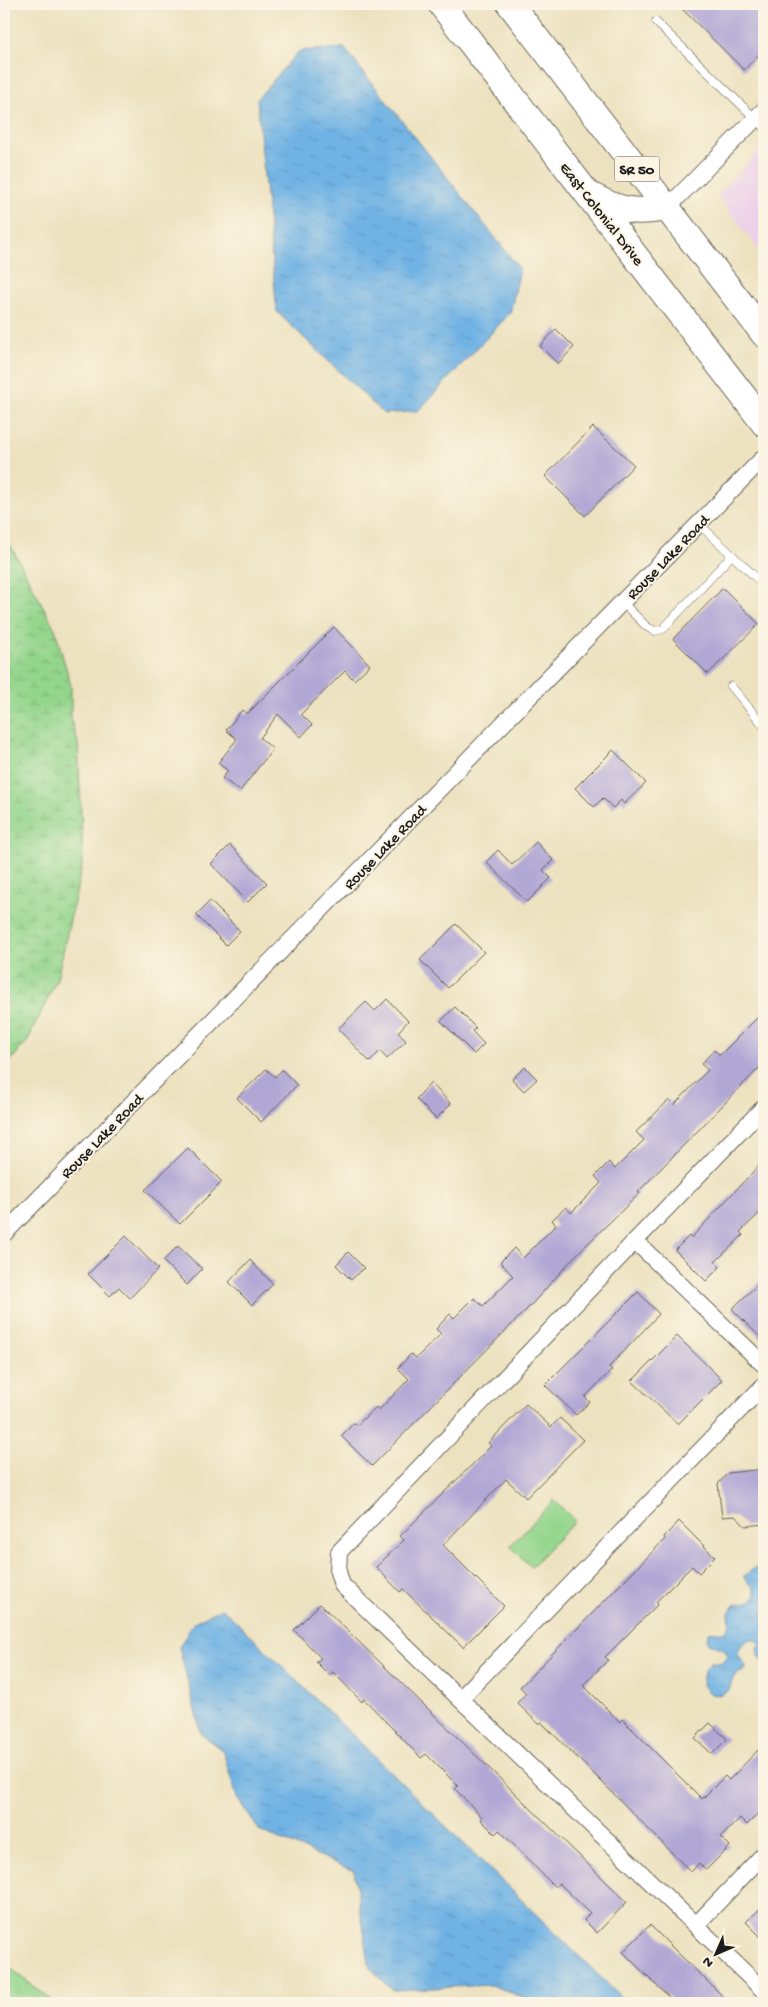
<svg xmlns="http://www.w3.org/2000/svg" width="768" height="2007" font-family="'Gochi Hand',sans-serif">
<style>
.built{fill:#edd1e9}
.wetland{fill:url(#wetland-marsh);stroke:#587854}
.pitch{fill:#93d58c;stroke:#587854}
.water{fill:url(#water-ripples);stroke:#466780}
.building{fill:#b1a7d5}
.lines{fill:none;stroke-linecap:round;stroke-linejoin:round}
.service-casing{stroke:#656155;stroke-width:9}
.minor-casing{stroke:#656155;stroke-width:18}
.trunk-casing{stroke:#656155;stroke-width:28}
.service{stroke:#fff;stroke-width:8}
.minor{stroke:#fff;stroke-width:16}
.trunk{stroke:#fff;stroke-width:26}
.labels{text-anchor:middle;stroke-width:4;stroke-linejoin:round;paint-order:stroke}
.shield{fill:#fcf5e5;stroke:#5f5d58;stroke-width:1}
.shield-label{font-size:15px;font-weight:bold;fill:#1c1c1c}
.street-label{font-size:16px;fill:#1c1c1c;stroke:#fcf5e5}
</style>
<defs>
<pattern id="wetland-marsh" width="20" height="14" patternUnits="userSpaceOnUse" patternTransform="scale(1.25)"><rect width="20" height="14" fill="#93d58c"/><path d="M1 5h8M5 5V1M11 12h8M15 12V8" fill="none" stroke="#7eb678"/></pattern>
<pattern id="water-ripples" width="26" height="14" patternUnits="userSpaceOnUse" patternTransform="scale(1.25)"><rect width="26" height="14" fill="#6fb2e4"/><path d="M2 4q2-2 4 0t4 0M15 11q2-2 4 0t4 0" fill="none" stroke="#6098c3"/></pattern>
</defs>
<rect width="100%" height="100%" fill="#fcf5e5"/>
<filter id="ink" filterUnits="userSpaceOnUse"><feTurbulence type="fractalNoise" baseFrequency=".02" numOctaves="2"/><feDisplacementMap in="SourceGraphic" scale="10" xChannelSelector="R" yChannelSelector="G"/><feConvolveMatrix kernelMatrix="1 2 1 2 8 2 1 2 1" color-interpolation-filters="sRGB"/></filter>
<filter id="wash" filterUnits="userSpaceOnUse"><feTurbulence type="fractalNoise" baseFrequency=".0096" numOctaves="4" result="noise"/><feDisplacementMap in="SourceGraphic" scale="20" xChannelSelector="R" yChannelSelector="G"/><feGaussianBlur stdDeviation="1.12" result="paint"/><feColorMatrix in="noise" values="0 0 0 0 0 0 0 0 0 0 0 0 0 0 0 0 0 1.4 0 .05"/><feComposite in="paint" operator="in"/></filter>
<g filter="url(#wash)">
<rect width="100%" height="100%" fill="#ede2c0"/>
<!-- built -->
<polygon class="built" points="764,146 764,257 717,195"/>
<!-- wetland -->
<g class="wetland">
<polygon points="4,537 12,548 55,629 71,686 71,720 78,743 83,861 57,979 27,1042 4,1068"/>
<polygon points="4,1963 55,2003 4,2003"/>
</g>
<!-- pitch -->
<polygon class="pitch" points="554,1500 575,1521 531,1567 510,1546"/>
<!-- water -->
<g class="water">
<polygon points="344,48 520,269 510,313 418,411 384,414 277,312 257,99 299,51"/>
<path d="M764 1566V1663L758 1654V1648L761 1645 756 1640 749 1639 738 1650 739 1656 746 1666 745 1670 734 1676 729 1690 721 1695 711 1694 702 1685 704 1670 711 1663C720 1664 724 1662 728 1655L724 1649 708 1643 707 1638 709 1632C720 1630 722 1637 730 1625L729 1613 734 1605 749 1602 755 1598C758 1589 749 1583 743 1577L753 1569Z"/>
<polygon points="222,1608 249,1634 627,2003 533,2003 529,2000 491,1985 393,1990 370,1968 354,1871 259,1830 237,1798 223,1751 201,1734 179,1647 194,1622"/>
</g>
<g id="blocks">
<!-- building -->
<g class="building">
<polygon points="677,4 764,4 764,49 744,70"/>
<polygon points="556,329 574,347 558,364 540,346"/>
<polygon points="593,427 634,465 585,516 545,476"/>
<polygon points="723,588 759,624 708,674 673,639"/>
<polygon points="334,627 370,665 354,680 345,671 301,714 312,725 301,737 278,714 260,738 273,749 240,791 222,778 228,771 218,763 237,739 226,730 242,710 247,714"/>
<polygon points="613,750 646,783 624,804 621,800 613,808 603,798 594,807 575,788"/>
<polygon points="536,842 553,860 543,870 551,878 527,902 486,862 498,850 512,865"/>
<polygon points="230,845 267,883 248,902 211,864"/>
<polygon points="210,901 240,931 226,945 196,915"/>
<polygon points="456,924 484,952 448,988 420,960"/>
<polygon points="387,999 408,1021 398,1032 406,1041 387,1059 380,1051 370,1062 338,1029 366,1002 375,1011"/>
<polygon points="455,1007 476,1028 472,1031 484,1044 474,1054 441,1021"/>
<polygon points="764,1011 764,1063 638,1192 640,1193 577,1254 531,1305 372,1466 341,1436 354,1423 357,1425 376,1407 379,1410 409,1379 398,1368 411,1354 416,1358 441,1334 436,1329 450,1314 454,1318 474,1298 483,1306 513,1276 500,1262 514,1248 523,1258 556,1225 552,1220 566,1207 571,1213 601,1183 595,1176 609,1162 615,1169 644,1140 636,1132 669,1100 674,1105 708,1070 701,1064 714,1050 720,1055"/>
<polygon points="525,1067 537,1079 524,1091 512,1079"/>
<polygon points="266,1069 275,1077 282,1070 297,1085 261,1122 237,1098"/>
<polygon points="431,1083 451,1104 436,1119 416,1099"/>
<polygon points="188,1148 222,1182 180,1224 145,1190"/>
<polygon points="764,1160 764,1209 740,1232 743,1235 715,1262 720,1267 706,1281 675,1250 689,1236 691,1238"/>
<polygon points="126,1236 158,1269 130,1298 119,1287 110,1296 88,1274"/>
<polygon points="178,1246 202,1269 187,1285 163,1261"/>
<polygon points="348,1252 364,1268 351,1280 336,1265"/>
<polygon points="250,1260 273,1284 252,1305 229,1282"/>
<polygon points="764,1278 764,1341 732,1309"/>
<polygon points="638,1292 659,1314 609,1367 612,1370 585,1397 590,1402 576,1415 545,1385"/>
<polygon points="677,1336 722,1380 678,1424 632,1381"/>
<polygon points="526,1404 551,1427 560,1418 583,1440 526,1498 506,1479 443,1545 504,1606 463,1647 403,1589 400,1592 376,1567 404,1540 400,1536 491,1446 488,1443"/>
<polygon points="764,1469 764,1524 745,1526 735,1516 722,1517 718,1484 728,1473"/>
<polygon points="679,1521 715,1557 699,1573 692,1566 656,1602 658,1604 605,1657 608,1660 583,1685 620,1722 622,1719 702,1799 725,1776 729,1780 764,1744 764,1808 747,1825 740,1818 721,1837 730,1846 706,1870 699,1863 691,1872 599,1779 541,1722 539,1724 517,1703 526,1693 520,1687 665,1539 664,1537"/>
<polygon points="320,1604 627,1902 597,1933 584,1920 590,1913 559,1883 555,1887 499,1830 495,1834 481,1820 483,1818 455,1789 458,1786 426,1754 421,1758 364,1699 362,1702 333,1672 329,1675 316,1662 321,1658 294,1630"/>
<polygon points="710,1723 727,1739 712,1754 695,1738"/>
<polygon points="764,1905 764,1940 746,1922"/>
<polygon points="650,1925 679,1954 730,2003 675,2003 647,1976 623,1952"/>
</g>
</g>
</g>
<g filter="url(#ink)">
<use href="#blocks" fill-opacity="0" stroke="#656155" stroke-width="1"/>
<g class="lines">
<defs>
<g id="service">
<polyline points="656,22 764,127"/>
<polyline points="699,524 764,585"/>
<polyline points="622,602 647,627 655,631 663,629 732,555"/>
<polyline points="731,686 764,726"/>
</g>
<g id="minor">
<polyline points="667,208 764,110"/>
<polyline points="764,1107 635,1241 764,1365"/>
<polyline points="4,1234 764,457"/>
<polyline points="764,1385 460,1699 764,1991"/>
<polyline points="460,1699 342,1585 338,1572 339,1552 635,1241"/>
<polyline points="696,1925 764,1854"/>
</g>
<g id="trunk">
<polyline points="441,4 764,423"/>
<polyline points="510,4 764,334"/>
<path d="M590 195C620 211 633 214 667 208"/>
</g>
</defs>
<!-- service casing -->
<use href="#service" class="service-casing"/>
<!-- minor casing -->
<use href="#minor" class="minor-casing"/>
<!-- trunk casing -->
<use href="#trunk" class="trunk-casing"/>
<!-- service -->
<use href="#service" class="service"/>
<!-- minor -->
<use href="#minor" class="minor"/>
<!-- trunk -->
<use href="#trunk" class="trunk"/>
</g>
</g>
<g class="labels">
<!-- shield labels -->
<rect class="shield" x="614.5" y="156.5" width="45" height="25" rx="4"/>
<g class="shield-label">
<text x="637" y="174">SR 50</text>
</g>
<!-- street labels -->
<g class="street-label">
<text transform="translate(603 213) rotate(52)" y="6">East Colonial Drive</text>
<text transform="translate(667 556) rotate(-46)" y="6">Rouse Lake Road</text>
<text transform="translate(384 846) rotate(-46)" y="6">Rouse Lake Road</text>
<text transform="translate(101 1135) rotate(-46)" y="6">Rouse Lake Road</text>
</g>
</g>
<!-- margin -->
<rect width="768" height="2007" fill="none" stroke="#fcf5e5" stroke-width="20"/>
<!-- north arrow -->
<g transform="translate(716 1954) rotate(225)" stroke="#fcf5e5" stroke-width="4" paint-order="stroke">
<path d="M0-4L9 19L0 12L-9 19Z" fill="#1c1c1c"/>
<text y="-8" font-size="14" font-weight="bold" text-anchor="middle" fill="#1c1c1c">N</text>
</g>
</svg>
